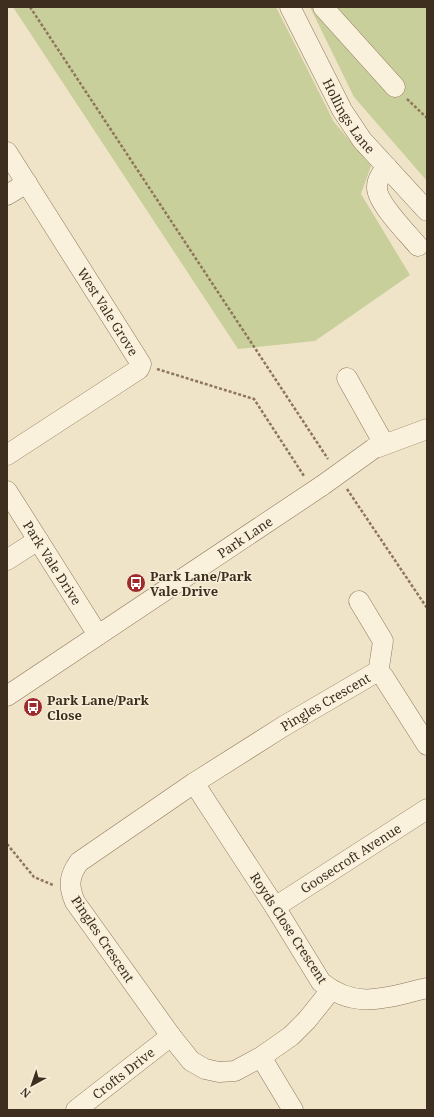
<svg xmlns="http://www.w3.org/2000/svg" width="434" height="1117" font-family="'Noto Serif',serif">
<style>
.green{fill:#c9cf9b}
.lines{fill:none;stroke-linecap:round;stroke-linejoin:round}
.minor-casing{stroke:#8d765c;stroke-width:21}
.path{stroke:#8d765c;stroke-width:2.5;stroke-dasharray:3 2;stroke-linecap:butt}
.minor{stroke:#faf1dc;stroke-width:20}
.minor-bridge-casing{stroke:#8d765c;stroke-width:21;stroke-linecap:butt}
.minor-bridge{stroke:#faf1dc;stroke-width:20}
.labels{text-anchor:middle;stroke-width:3;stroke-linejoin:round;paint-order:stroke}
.street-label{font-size:13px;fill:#3d2e20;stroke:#f7eed8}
.poi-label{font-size:13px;font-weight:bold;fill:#3d2e20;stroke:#f7eed8;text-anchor:start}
</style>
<rect width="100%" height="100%" fill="#f0e4c8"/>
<!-- green -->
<g class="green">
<polygon points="13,7 276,7 334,122 371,166 361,194 410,275 315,341 238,349"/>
<polygon points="310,7 427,7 427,181 354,97"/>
</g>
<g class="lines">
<defs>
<g id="minor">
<path id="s1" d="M290 7 342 110 362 140 427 211"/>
<polyline points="323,7 395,87"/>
<path id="s2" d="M7 152 141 364 139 369 7 455"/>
<path d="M387 167C382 173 377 179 377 187 376 202 408 234 418 246"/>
<polyline points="7,195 27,183"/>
<polyline points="347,378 384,444"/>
<polyline points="373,449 427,429"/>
<path id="s3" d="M7 491 98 635"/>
<polyline points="7,560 38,540"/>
<polyline points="359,601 383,641 378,674"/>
<polyline points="378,674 383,676 427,745"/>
<path id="s4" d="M7 696 323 485"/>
<path d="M194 783 275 907 321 982C356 1011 388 997 427 988"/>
<path id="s5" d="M275 907 427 809"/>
<path id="s6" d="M331 990 307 1020 291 1036 261 1057 235 1071 219 1072 205 1069 191 1061 171 1036 75 902C68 886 69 876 79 862L194 783 284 726 373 674H378"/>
<polyline points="261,1057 293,1110"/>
<path id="s7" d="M76 1110 171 1036"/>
</g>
</defs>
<!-- minor casing -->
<use href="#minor" class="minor-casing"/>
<!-- path -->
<g class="path">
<polyline points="30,7 328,459"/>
<polyline points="407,99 427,118"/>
<polyline points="157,369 254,399 304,476"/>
<polyline points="347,489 427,608"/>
<polyline points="7,844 34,877 53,885"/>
</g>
<!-- minor -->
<use href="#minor" class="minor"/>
<defs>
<polyline id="minor-bridge" points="323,485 373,449"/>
</defs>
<!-- minor-bridge casing -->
<use href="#minor-bridge" class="minor-bridge-casing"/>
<!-- minor-bridge -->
<use href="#minor-bridge" class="minor-bridge"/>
</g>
<!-- icons -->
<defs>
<symbol id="bus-disc" viewBox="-11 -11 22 22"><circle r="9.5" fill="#9e2a2b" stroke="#f7eed8"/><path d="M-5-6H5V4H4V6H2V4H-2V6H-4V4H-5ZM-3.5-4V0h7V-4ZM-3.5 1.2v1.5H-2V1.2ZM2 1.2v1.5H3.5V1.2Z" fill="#fff"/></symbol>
</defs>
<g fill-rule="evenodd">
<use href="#bus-disc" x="125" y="572" width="22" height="22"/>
<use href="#bus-disc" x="22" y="696" width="22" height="22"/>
</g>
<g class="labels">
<!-- street labels -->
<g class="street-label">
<text dy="5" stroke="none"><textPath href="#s1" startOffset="124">Hollings Lane</textPath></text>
<text dy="5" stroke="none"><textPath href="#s2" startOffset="189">West Vale Grove</textPath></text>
<text dy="5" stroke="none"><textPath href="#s4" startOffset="286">Park Lane</textPath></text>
<text dy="5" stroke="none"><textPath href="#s3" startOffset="85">Park Vale Drive</textPath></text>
<text dy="5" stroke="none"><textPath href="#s6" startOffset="707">Pingles Crescent</textPath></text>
<text dy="5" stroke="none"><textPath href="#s5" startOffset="90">Goosecroft Avenue</textPath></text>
<text transform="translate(289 928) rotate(57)" y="5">Royds Close Crescent</text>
<text transform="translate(103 939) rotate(56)" y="5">Pingles Crescent</text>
<text dy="5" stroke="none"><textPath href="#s7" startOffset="60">Crofts Drive</textPath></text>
</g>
<!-- poi labels -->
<g class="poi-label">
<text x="150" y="581">Park Lane/Park<tspan x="150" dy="15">Vale Drive</tspan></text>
<text x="47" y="705">Park Lane/Park<tspan x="47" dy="15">Close</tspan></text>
</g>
</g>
<!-- border -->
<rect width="434" height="1117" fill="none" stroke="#3d2e20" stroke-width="16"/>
<!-- north arrow -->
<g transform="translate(32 1085) rotate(220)" stroke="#f7eed8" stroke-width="3" paint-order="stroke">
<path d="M0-3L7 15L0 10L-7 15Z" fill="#3d2e20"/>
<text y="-6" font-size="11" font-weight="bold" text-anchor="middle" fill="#3d2e20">N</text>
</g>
</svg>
